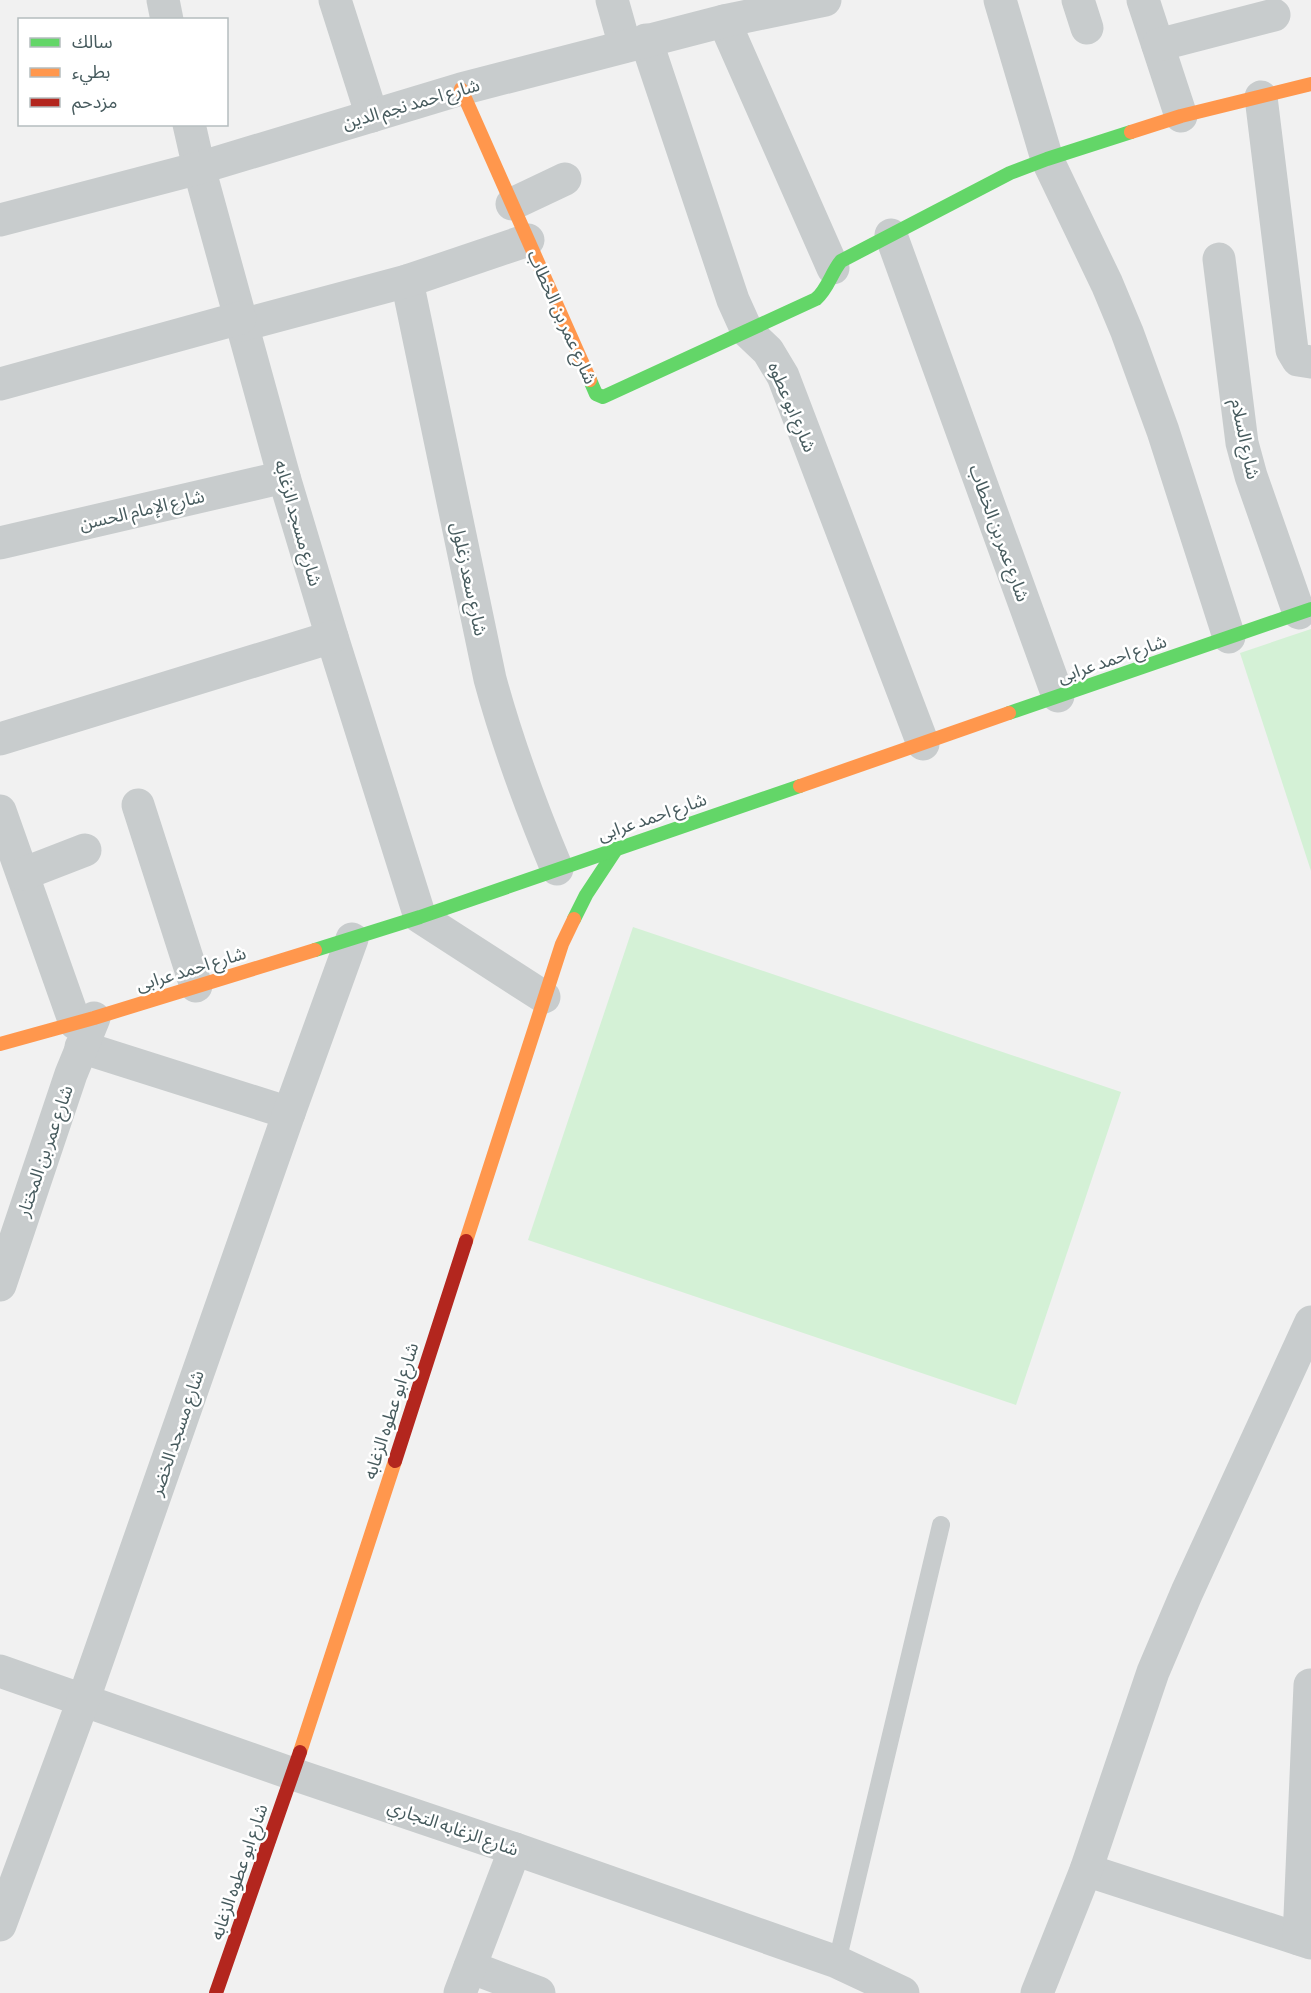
<svg xmlns="http://www.w3.org/2000/svg" width="1311" height="1993" font-family="'Sofia Sans Condensed','Noto Sans Arabic',sans-serif">
<style>
.green{fill:#d4f1d6}
.lines{fill:none;stroke-linecap:round;stroke-linejoin:round}
.lane{stroke:#c8cccd;stroke-width:18}
.street{stroke:#c8cccd;stroke-width:33}
.fast{stroke:#63d668;stroke-width:14}
.slow{stroke:#ff974d;stroke-width:14}
.jam{stroke:#b3261e;stroke-width:14}
.labels{text-anchor:middle;stroke-width:5;stroke-linejoin:round;paint-order:stroke}
.street-label{font-size:18px;fill:#475b5e;stroke:#fff}
</style>
<rect width="100%" height="100%" fill="#f1f1f1"/>
<!-- green -->
<g class="green">
<polygon points="1311,629 1311,871 1240,653"/>
<polygon points="633,927 1121,1092 1016,1405 528,1240"/>
</g>
<g class="lines">
<!-- lane -->
<polyline class="lane" points="837,1962 941,1525"/>
<!-- street -->
<g class="street">
<polyline points="163,0 167,20"/>
<polyline points="335,0 372,116"/>
<polyline points="612,0 625,46"/>
<polyline points="1000,0 1047,159 1107,284 1127,332 1163,431 1229,637"/>
<polyline points="1078,0 1087,28"/>
<polyline points="1143,0 1181,116"/>
<polyline points="724,21 833,268"/>
<polyline points="646,40 733,300 747,331 768,351 783,376 923,744"/>
<polyline points="1158,45 1274,15"/>
<polyline points="1261,97 1292,350 1298,360 1311,362"/>
<polyline points="189,124 199,168 284,477 332,637 420,917 544,997"/>
<polyline points="512,204 565,179"/>
<polyline points="0,220 199,168 461,89 724,21 825,0"/>
<polyline points="891,235 1058,696"/>
<polyline points="1219,259 1242,443 1251,476 1299,613"/>
<path d="M407 281 490 679C508 745 531 807 557 869"/>
<polyline points="242,325 407,281 528,240"/>
<polyline points="0,384 240,318"/>
<polyline points="0,543 284,477"/>
<polyline points="0,739 332,637"/>
<polyline points="138,805 196,986"/>
<polyline points="0,811 75,1023"/>
<polyline points="23,874 85,850"/>
<polyline points="81,1047 289,1113"/>
<polyline points="0,1285 71,1074 94,1018"/>
<polyline points="0,1671 293,1774 515,1849 837,1962 903,1993"/>
<polyline points="1086,1870 1311,1943"/>
<polyline points="0,1925 83,1701 289,1113 352,939"/>
<polyline points="1299,1939 1310,1685"/>
<polyline points="470,1967 539,1993"/>
<polyline points="460,1993 515,1849"/>
<polyline points="1037,1993 1086,1870 1153,1672 1187,1592 1311,1322"/>
</g>
<!-- fast -->
<g class="fast">
<path d="M590 380 596 394 603 397 816 299C828 289 831 273 841 261L1010 173 1047 159 1131 132"/>
<polyline points="1009,713 1311,609"/>
<polyline points="574,919 586,895 617,848"/>
<polyline points="315,950 420,917 800,786"/>
</g>
<!-- slow -->
<g class="slow">
<polyline points="461,89 590,380"/>
<polyline points="1131,132 1181,116 1311,84"/>
<polyline points="800,786 1009,713"/>
<polyline points="0,1044 94,1018 315,950"/>
<polyline points="466,1241 562,944 574,919"/>
<polyline points="300,1752 395,1461"/>
</g>
<!-- jam -->
<g class="jam">
<polyline points="395,1461 466,1241"/>
<polyline points="216,1993 300,1752"/>
</g>
</g>
<g class="labels">
<!-- street labels -->
<g class="street-label">
<text transform="translate(411 104) rotate(-16)" y="6">شارع احمد نجم الدين</text>
<text transform="translate(562 317) rotate(66)" y="6">شارع عمر بن الخطاب</text>
<text transform="translate(792 407) rotate(67)" y="6">شارع ابو عطوه</text>
<text transform="translate(1245 439) rotate(78)" y="6">شارع السلام</text>
<text transform="translate(142 510) rotate(-13)" y="6">شارع الإمام الحسن</text>
<text transform="translate(298 523) rotate(74)" y="6">شارع مسجد الزغابه</text>
<text transform="translate(999 533) rotate(70)" y="6">شارع عمر بن الخطاب</text>
<text transform="translate(469 579) rotate(78)" y="6">شارع سعد زغلول</text>
<text transform="translate(1112 659) rotate(-19)" y="6">شارع احمد عرابى</text>
<text transform="translate(652 817) rotate(-19)" y="6">شارع احمد عرابى</text>
<text transform="translate(191 969) rotate(-17)" y="6">شارع احمد عرابى</text>
<text transform="translate(45 1151) rotate(-71)" y="6">شارع عمر بن المختار</text>
<text transform="translate(391 1411) rotate(-72)" y="6">شارع ابو عطوه الزغابه</text>
<text transform="translate(177 1433) rotate(-71)" y="6">شارع مسجد الخضر</text>
<text transform="translate(453 1828) rotate(19)" y="6">شارع الزغابه التجاري</text>
<text transform="translate(239 1872) rotate(-71)" y="6">شارع ابو عطوه الزغابه</text>
</g>
</g>
<!-- legend -->
<rect x="18" y="18" width="210" height="108" fill="#ffffff" stroke="#b5bdbf" stroke-width="1.5"/>
<rect x="30" y="38" width="30" height="9" fill="#63d668" stroke="#b5bdbf" stroke-width="1.5"/>
<text x="72" y="48" font-size="18" fill="#475b5e">سالك</text>
<rect x="30" y="68" width="30" height="9" fill="#ff974d" stroke="#b5bdbf" stroke-width="1.5"/>
<text x="72" y="78" font-size="18" fill="#475b5e">بطيء</text>
<rect x="30" y="98" width="30" height="9" fill="#b3261e" stroke="#b5bdbf" stroke-width="1.5"/>
<text x="72" y="108" font-size="18" fill="#475b5e">مزدحم</text>
</svg>
